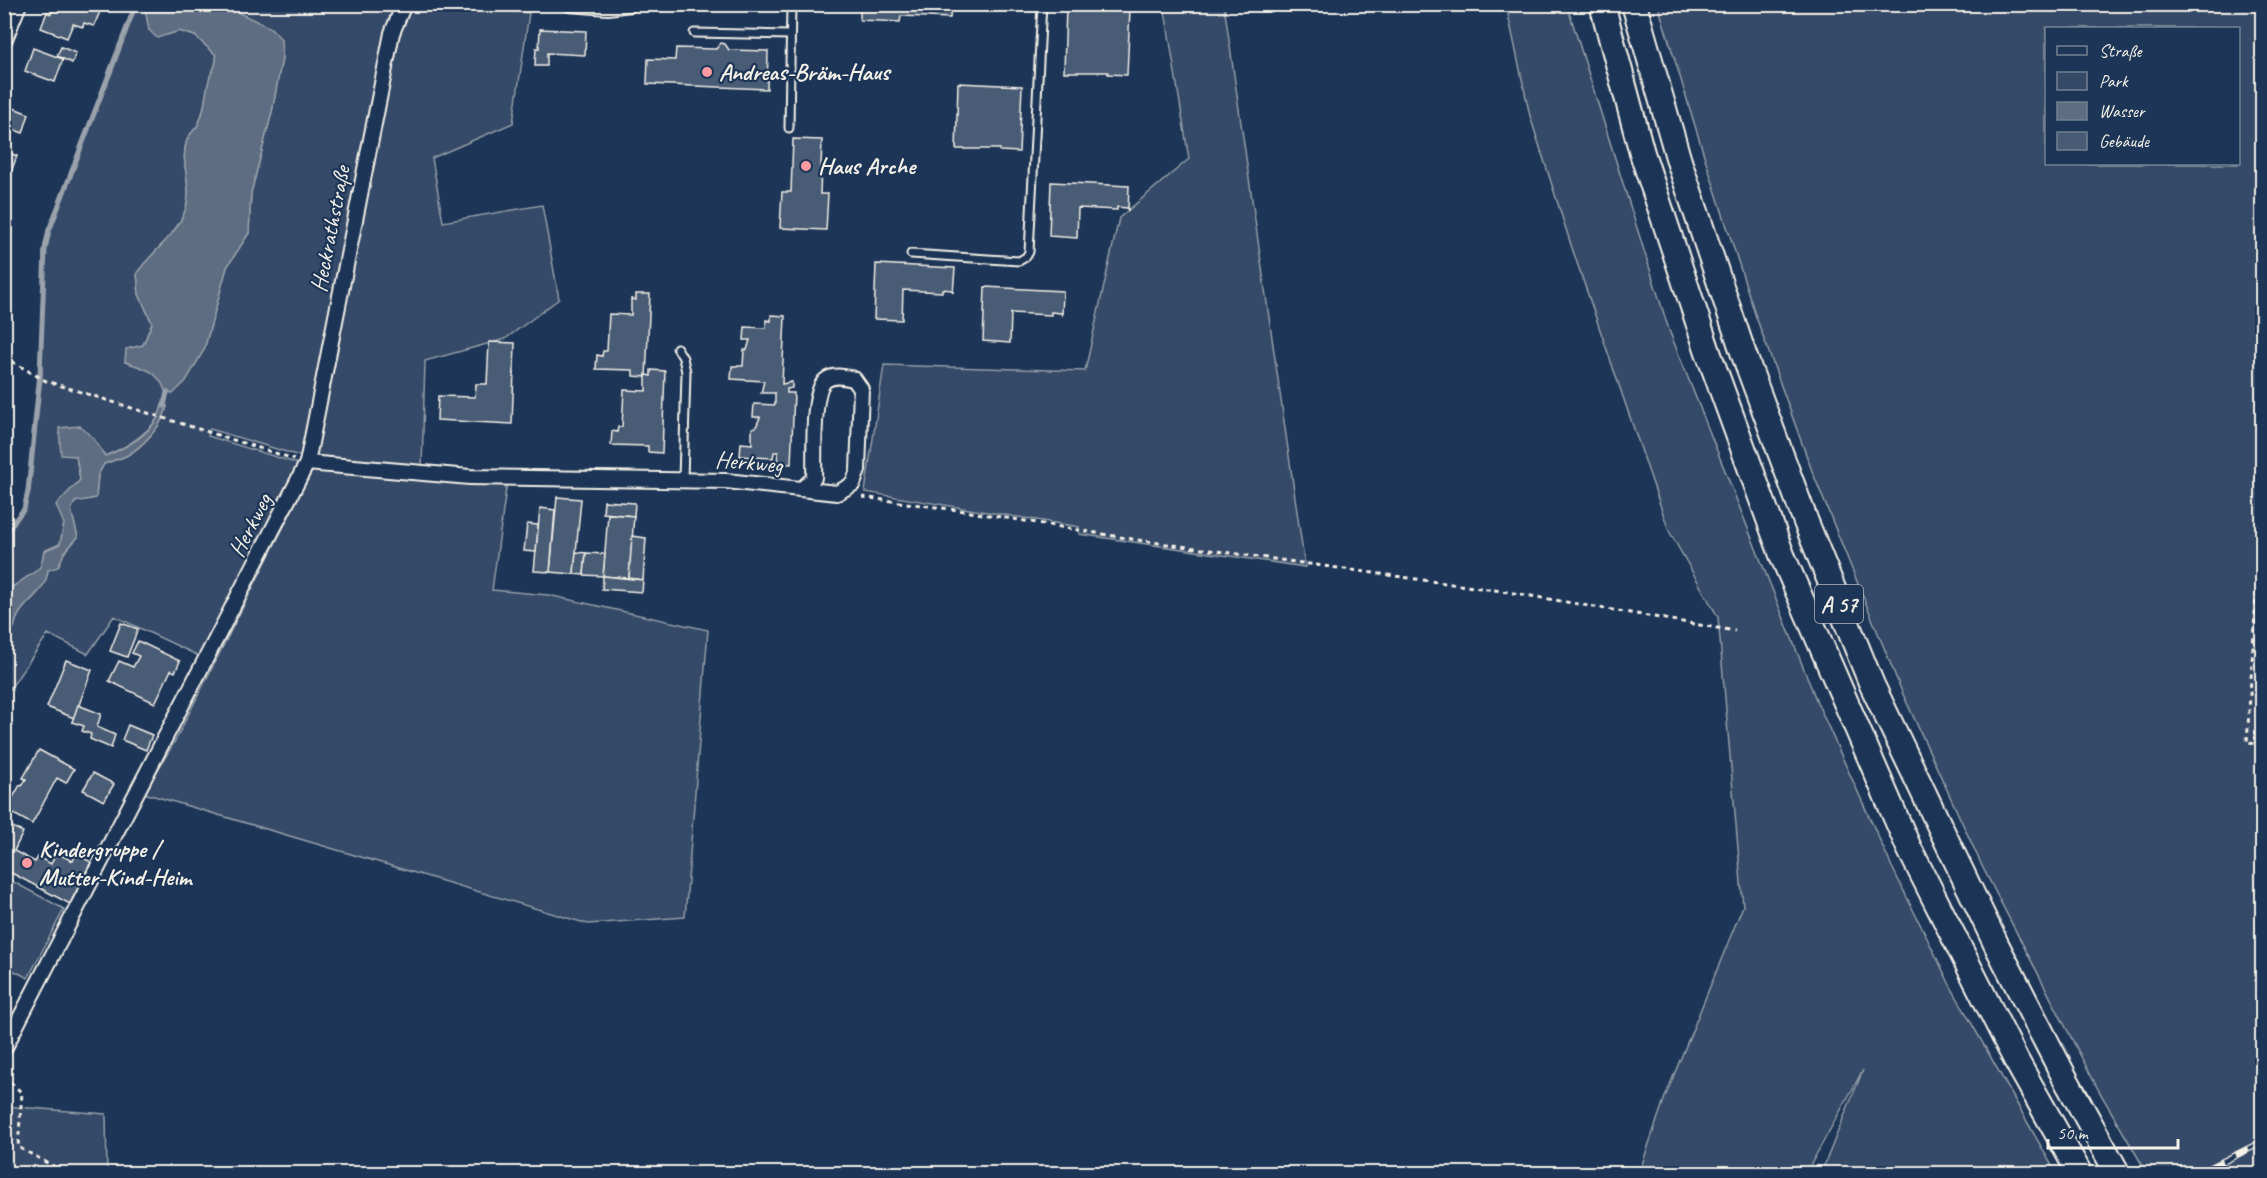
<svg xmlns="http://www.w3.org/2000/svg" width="2267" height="1178" font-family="Caveat,sans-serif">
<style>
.green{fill:#354a67;stroke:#949ea8;stroke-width:1.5;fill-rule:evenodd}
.water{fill:#5e6d82;stroke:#9aa2ab;stroke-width:1.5}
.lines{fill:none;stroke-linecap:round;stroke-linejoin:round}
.stream{stroke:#9aa2ab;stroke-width:5}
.building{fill:#485b74;stroke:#f4f1e8;stroke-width:1.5}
.lane-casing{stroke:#f4f1e8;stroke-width:11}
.street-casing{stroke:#f4f1e8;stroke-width:18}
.highway-casing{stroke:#f4f1e8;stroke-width:28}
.path{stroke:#f4f1e8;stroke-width:3;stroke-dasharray:4.5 4.5;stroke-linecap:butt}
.lane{stroke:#1d3557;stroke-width:7}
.street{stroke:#1d3557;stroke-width:14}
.highway{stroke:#1d3557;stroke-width:24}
.rail-casing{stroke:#f4f1e8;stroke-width:7}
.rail{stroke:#1d3557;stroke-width:4.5;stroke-dasharray:14;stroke-linecap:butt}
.poi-dot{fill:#ff9aa2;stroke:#1d3557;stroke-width:2}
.labels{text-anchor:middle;stroke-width:4.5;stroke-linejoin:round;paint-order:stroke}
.shield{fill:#1d3557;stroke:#b4b9bc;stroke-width:1.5}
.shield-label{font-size:22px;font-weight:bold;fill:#f4f1e8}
.poi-label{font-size:24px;font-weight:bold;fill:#f4f1e8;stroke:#1d3557;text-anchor:start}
.street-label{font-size:24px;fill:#f4f1e8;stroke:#1d3557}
</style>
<rect width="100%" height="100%" fill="#1d3557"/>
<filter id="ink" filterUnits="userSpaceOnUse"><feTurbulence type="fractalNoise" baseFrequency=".0167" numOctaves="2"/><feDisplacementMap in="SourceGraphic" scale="12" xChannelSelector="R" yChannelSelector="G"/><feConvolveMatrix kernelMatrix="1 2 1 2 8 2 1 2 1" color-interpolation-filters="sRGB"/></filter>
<g filter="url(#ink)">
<!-- green -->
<g class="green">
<path d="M136 5 135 8 141 7 147 13 149 30 167 35 179 31 195 36 216 55C217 64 214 67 211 76 205 90 206 110 198 125 195 130 189 134 187 140 179 163 193 185 186 208 177 236 153 250 137 273L139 294 152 323 143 345 125 362 151 370 162 381 204 350 227 267 249 233 251 193 272 112 282 58 207 5H190H393L395 8 385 33 397 36 410 11 416 5H438L529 13 513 123 432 158 443 222 542 205 559 299 505 339 425 361 422 468 313 460 210 429 208 436 299 464 201 657 114 616 88 654 48 634 5 696V630L14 628C19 600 45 598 48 570L58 566 64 553 78 537 71 510 75 502 96 497 98 475 104 464C111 461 119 459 126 456 142 448 164 424 167 406 151 431 132 445 105 456L94 439 76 456 80 480 71 490 60 544 44 551 41 566 36 571 5 592V538L25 509 30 491 42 376 43 251 47 230 113 70Z"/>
<polygon points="1164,5 1224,5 1305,567 1079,534 1079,527 865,492 884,365 1085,371 1119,218 1189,159"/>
<polygon points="1506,5 1567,5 1669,330 1817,702 1892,867 1950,985 2056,1173 1821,1173 1863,1070 1806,1173 1639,1173 1665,1097 1743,906 1718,617 1669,531 1572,248 1530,116"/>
<path d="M1658 5H2262V1173H2147L2099 1091 1983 868 1902 692 1812 471 1755 314 1704 155ZM2046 28H2238V164H2046Z"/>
<polygon points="312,471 468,482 507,482 492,590 548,595 708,630 685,917 588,924 144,793 175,741"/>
<polygon points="4,877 64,909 28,978 5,966"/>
<polygon points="4,1106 106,1114 107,1173 5,1173"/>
</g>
<!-- water -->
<g class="water">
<path d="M190 4 233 10 271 28 281 39 282 58 272 112 251 193 249 233 227 267 204 350 186 381 173 394 165 391C159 371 144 368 125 362L126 349 143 345 152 323 139 294 137 273C153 250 177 236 186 208 193 185 179 163 187 140 189 134 195 130 198 125 206 110 205 91 210 76 214 68 217 65 216 55L195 36 179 31 157 38 149 30 145 9 141 7 134 9 136 5Z"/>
<path d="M162 405 167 406C164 424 142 447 126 456 119 459 111 461 104 464L98 475 96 498 75 502 71 510 78 537 64 553 58 567 48 570C45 598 19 600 14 628L5 630V592L36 571 41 566 44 551 60 544 64 524 56 505 80 480 76 456 61 455 59 428 80 426 94 439 105 456C128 447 157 431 162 405Z"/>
</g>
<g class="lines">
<!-- stream -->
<g class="stream">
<polyline points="164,406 167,392"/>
<polyline points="4,534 24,509 28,491 40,373 45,249 49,231 134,9"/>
</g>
</g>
<!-- building -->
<g class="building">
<polygon points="54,4 103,4 94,26 84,23 83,27 73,24 67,38 41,28 47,12 51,14"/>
<polygon points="860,4 951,4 950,18 901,16 900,22 860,20"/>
<polygon points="1066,6 1130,9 1127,75 1108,74 1108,72 1064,72"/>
<polygon points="540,29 586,31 585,55 547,53 547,66 535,66 536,48 539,49"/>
<polygon points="721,43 725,44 729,50 768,51 767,89 647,84 648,59 675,60 676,48 716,49"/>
<polygon points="61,47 76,53 72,63 57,56"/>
<polygon points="33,48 63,59 55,82 25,71"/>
<polygon points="958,83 1022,86 1019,152 1000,151 1000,149 956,149"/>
<polygon points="11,107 29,114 23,133 4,126"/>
<polygon points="793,139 822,140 820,194 828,194 826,230 780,228 782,192 791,192"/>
<polygon points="4,151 17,156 11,172 4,169"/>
<polygon points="1051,182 1129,186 1128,211 1127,208 1117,207 1117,210 1078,208 1077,238 1049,236"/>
<polygon points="876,264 955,268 953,293 952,290 942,289 942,292 903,290 902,320 874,319"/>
<polygon points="985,287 1063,291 1062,316 1061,313 1051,312 1051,315 1011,313 1010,343 983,341"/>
<polygon points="636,294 650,294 646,377 633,376 633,370 596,369 597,355 602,356 603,351 607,351 609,314 631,315 631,299 636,300"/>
<polygon points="771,315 785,316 782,384 792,382 792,388 787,389 787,393 794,393 791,464 777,463 778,452 774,452 773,458 740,456 741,443 752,444 752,428 756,427 760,417 753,417 754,404 775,405 775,393 761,393 764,381 731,379 732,366 743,366 744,350 747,350 750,340 744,340 745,327 766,328 766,320 771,321"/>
<polygon points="489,342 515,343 512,424 437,420 438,396 475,397 476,384 487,384"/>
<polygon points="651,370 665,371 662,453 648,452 648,446 611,445 612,431 617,432 618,427 622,427 624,390 646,391 646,375 651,376"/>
<polygon points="557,497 581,499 574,574 550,572"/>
<polygon points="604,501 635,503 634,516 603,513"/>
<polygon points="540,508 555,510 550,572 534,571"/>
<polygon points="608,514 634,516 629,578 603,576"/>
<polygon points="527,524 538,525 536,552 524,551"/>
<polygon points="632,536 646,538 643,580 629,578"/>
<polygon points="576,552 586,553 584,575 574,574"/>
<polygon points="586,553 605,554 603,576 584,575"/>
<polygon points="603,576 643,580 642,592 602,589"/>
<polygon points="121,623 138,629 127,657 110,651"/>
<polygon points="138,641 180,661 175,672 171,670 155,703 109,681 119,661 133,667 139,656 132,653"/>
<polygon points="66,660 92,670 74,718 47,707"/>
<polygon points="78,705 101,714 97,727 115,735 111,748 90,739 91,734 82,731 84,726 72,722"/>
<polygon points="128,725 152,735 146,750 122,740"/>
<polygon points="39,750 74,769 66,783 57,778 32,824 6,810 20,785 22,786 26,779 23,778"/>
<polygon points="93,773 114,784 104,801 83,790"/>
<polygon points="4,823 23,832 14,851 35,862 38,857 51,864 56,853 73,861 76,854 91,862 70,904 4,869"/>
</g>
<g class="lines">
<defs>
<g id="lane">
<polyline points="694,33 790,35"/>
<polyline points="789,128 791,4"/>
<polyline points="911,254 1019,261 1026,257 1029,252 1042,4"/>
<polyline points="677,348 683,358 686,372 683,480"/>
</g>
<g id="street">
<polyline points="570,4 608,7 630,4"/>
<polyline points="4,41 19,4"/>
<path d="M307 463 470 477 726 481 837 493 853 484 858 470 861 389 854 379C845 377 834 374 826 380 811 390 815 458 814 478L802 489"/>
<polyline points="4,1049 307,463 392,33 404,4"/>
</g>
<g id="highway">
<polyline points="1602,4 1642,153 1708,352 1782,555 1909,848 2016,1060 2080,1174"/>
<polyline points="1634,4 1679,161 1744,355 1806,522 1872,685 1997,946 2066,1080 2118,1174"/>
</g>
</defs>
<!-- lane casing -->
<use href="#lane" class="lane-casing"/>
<!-- street casing -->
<use href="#street" class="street-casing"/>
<!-- highway casing -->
<use href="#highway" class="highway-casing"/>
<!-- path -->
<g class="path">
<polyline points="4,357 46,381 294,459"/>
<polyline points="862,497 965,511 1138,540 1502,591 1735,631"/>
<polyline points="2262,548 2258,565 2247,743 2262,744"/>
<polyline points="4,1076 22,1093 18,1147 55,1167 57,1174"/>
</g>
<!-- lane -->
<use href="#lane" class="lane"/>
<!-- street -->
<use href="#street" class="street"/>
<!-- highway -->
<use href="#highway" class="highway"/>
<defs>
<polyline id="rail" points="2198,1174 2262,1142"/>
</defs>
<!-- rail casing -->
<use href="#rail" class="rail-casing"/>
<!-- rail -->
<use href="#rail" class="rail"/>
</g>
</g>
<!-- markers -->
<g class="poi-dot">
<circle cx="707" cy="72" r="6"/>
<circle cx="806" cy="166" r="6"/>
<circle cx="27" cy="863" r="6"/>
</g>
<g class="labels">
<!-- shield labels -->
<rect class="shield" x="1815" y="585" width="48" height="38" rx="4.5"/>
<g class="shield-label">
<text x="1839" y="612">A 57</text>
</g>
<!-- poi labels -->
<g class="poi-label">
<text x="719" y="80">Andreas-Bräm-Haus</text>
<text x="818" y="174">Haus Arche</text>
<text x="39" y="857">Kindergruppe /<tspan x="39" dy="28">Mutter-Kind-Heim</tspan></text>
</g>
<!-- street labels -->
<g class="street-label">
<text transform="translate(330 229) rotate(-79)" y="8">Heckrathstraße</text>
<text transform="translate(749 462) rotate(5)" y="8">Herkweg</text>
<text transform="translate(250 525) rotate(-63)" y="8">Herkweg</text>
</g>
</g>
<!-- margin -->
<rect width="2267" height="1178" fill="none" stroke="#1d3557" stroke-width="24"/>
<rect x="12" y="12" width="2243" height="1154" fill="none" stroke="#f4f1e8" stroke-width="2" filter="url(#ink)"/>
<!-- legend -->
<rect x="2045" y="27" width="195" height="138" fill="#1d3557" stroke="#738091" stroke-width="1.5"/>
<rect x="2057" y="46" width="30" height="9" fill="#1d3557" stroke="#738091" stroke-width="1.5"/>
<text x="2099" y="57" font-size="18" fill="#f4f1e8">Straße</text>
<rect x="2057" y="72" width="30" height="18" fill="#354a67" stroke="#738091" stroke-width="1.5"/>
<text x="2099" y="87" font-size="18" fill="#f4f1e8">Park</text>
<rect x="2057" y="102" width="30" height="18" fill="#5e6d82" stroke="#738091" stroke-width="1.5"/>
<text x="2099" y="117" font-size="18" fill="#f4f1e8">Wasser</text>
<rect x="2057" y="132" width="30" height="18" fill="#485b74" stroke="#738091" stroke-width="1.5"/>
<text x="2099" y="147" font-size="18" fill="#f4f1e8">Gebäude</text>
<!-- scale -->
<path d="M2048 1139v9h130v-9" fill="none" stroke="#f4f1e8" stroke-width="3"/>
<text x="2057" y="1139" font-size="18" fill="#f4f1e8" stroke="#1d3557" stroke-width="4.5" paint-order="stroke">50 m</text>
</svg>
